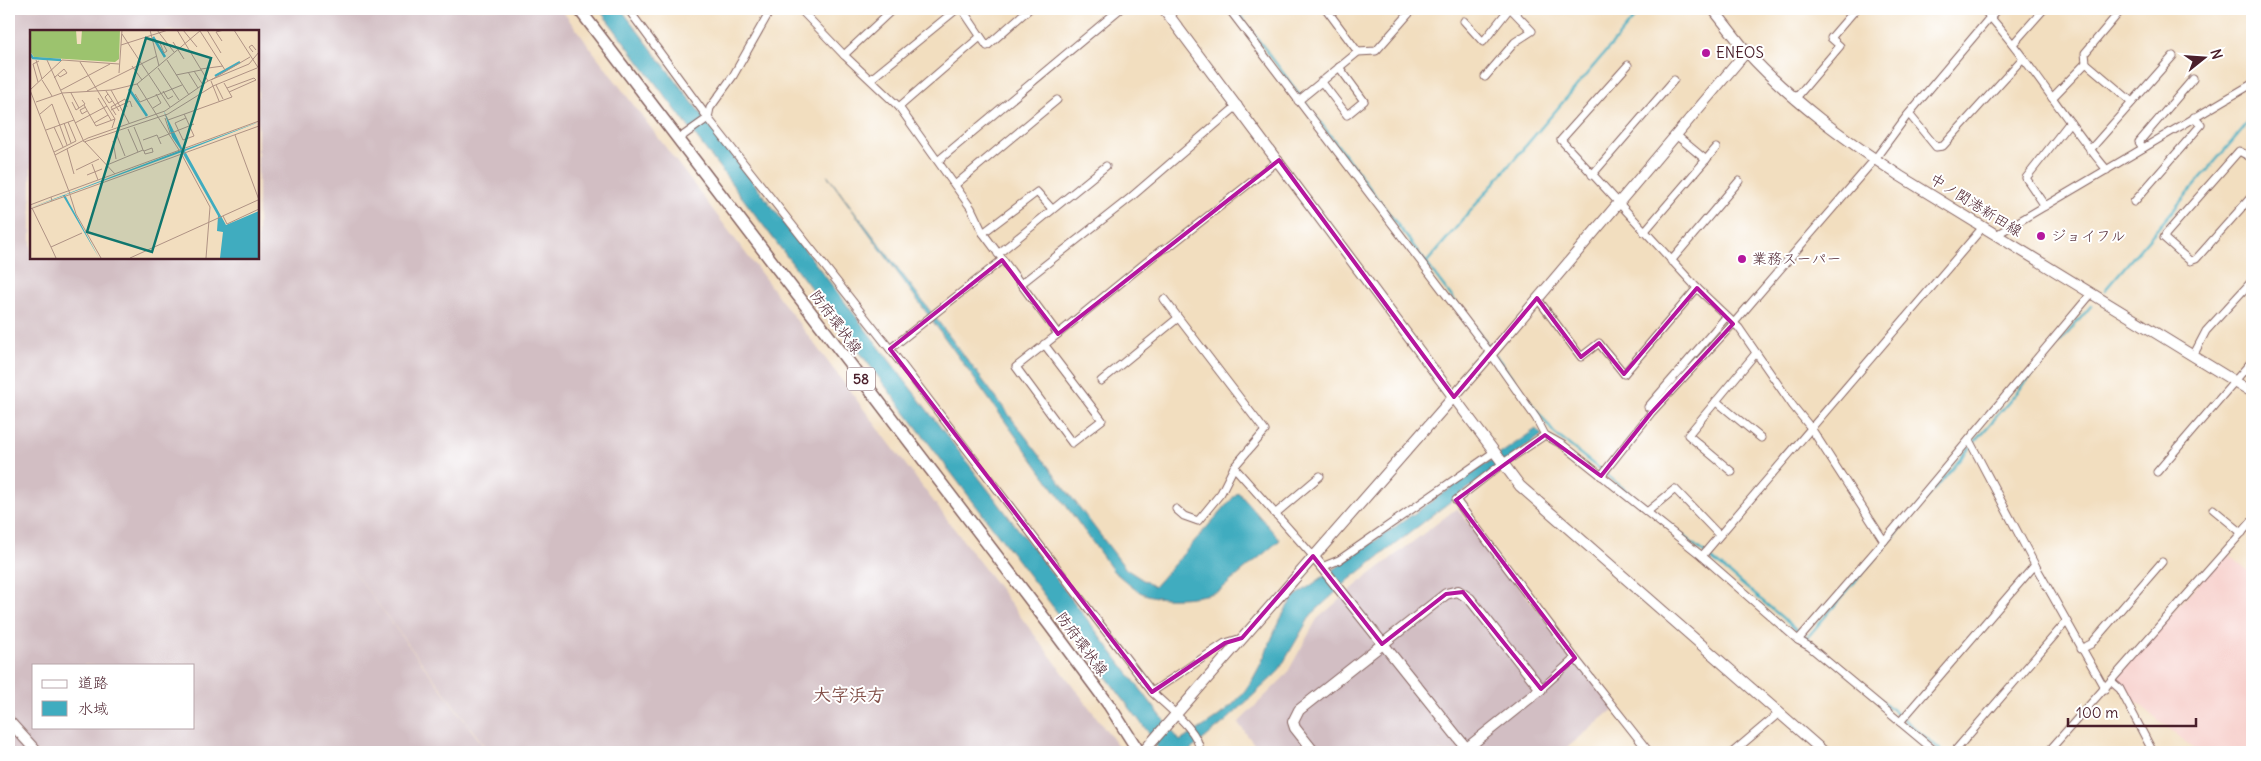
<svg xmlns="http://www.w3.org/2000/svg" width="2261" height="761" font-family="Delius,'Klee One',sans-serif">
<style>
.built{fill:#f7d0cc}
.industrial{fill:#d2bec3;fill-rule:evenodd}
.water{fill:#40acbf;stroke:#456675}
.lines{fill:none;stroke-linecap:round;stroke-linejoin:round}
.stream{stroke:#40acbf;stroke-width:2.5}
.street-casing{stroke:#85625f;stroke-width:9}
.secondary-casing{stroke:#85625f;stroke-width:12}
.primary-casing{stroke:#85625f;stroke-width:14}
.street{stroke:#fff;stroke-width:7}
.secondary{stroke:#fff;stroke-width:10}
.primary{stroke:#fff;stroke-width:11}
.marked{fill:none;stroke:#b5179e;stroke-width:4;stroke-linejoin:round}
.poi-dot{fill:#b5179e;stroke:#fff;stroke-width:2}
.labels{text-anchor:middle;stroke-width:4;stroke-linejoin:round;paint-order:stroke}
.shield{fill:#fff;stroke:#80626b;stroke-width:1}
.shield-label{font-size:14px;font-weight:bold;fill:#4a1f2b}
.poi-label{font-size:15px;fill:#4a1f2b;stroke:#fff;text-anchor:start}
.street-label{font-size:15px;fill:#4a1f2b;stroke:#fff}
.quarter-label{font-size:18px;font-weight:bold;fill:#824f48;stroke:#fff}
.inset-river{fill:none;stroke:#40acbf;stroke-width:2.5}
.inset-road{fill:none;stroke:#af9284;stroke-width:1}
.view{fill:#0f766e;fill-opacity:0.15;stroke:#0f766e;stroke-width:2.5}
.inset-edge{fill:none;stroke:#4a1f2b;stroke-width:2.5}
</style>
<rect width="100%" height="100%" fill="#fff"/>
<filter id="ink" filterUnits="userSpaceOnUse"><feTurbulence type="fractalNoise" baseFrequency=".02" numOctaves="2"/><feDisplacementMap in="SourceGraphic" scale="10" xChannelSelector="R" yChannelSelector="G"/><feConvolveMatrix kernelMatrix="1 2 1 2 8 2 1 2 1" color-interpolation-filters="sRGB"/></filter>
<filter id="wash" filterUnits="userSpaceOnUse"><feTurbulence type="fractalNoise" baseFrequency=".0096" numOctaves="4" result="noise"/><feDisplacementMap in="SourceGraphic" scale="20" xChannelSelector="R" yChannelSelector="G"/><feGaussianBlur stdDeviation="1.12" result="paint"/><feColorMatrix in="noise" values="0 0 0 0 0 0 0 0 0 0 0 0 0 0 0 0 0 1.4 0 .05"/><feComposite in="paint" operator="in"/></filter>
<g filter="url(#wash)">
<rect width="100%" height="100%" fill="#f2debf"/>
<!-- built -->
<polygon class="built" points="2226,552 2252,574 2252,752 2198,752 2112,682"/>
<!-- industrial -->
<g class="industrial">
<path d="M9 9H561L1055 662 1119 747V752H489L306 508 488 752H9ZM31 31H258V258H31ZM34 665H194V727H34Z"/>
<polygon points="1457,508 1615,708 1562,752 1260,752 1238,723 1286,675 1317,619 1360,582"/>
</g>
<!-- water -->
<g class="water">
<path d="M599 9H621L1180 741C1203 727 1230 712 1246 689 1267 661 1273 624 1294 597L1536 429 1542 435 1451 501 1349 580 1311 615 1278 672 1227 720 1188 752H1160L1148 732Z"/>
<path d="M827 175 1126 569 1154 587 1238 492 1280 540 1219 591C1200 598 1162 602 1142 593 1132 589 1123 578 1114 572Z"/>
</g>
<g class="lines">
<!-- stream -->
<g class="stream">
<polyline points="1235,9 1488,345"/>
<polyline points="1427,262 1642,9"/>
<polyline points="2105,290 2252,118"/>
<polyline points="1496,356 1554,433 1717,563 1943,752"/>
<polyline points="1806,639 2091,306"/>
</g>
</g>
</g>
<g filter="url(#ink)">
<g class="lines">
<defs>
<g id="street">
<path d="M628 9 708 118 890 349 1152 692C1167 707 1200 731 1200 752"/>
<polyline points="800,9 844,55 899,107 971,208 983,233 1058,334"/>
<polyline points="962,9 987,46 1029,9"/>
<polyline points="1229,9 1491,354 1536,418 1545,435 1563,445 1702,556 1798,640 1810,647 1936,752"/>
<polyline points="1326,9 1358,52"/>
<path d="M1983 9C2029 59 2063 118 2107 170"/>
<polyline points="1464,21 1483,42 1509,9"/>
<polyline points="2013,44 2044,9"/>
<polyline points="844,55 893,9"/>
<polyline points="2086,63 2132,102"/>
<polyline points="1628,65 1561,140 1697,288 1739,328 1793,406 1811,428 1884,541"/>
<polyline points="1485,77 1515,42 1532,31 1511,9"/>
<polyline points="871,79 957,9"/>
<polyline points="1321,81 1347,115 1364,101 1339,67"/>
<polyline points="1796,98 1840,46 1831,38 1856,9"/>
<polyline points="2052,98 2086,63 2085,53 2122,9"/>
<polyline points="1298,101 1358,52 1376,51 1413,9"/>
<polyline points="899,107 980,37"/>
<polyline points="1909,114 1936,147 1943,146 2023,58"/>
<polyline points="1676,135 1706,160"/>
<polyline points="679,142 684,135 708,118 710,108 733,76 771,9"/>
<polyline points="2143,148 2139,142 2193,79"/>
<polyline points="2090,150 2173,56"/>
<polyline points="2252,158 2239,151 2166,234 2164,238 2190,261 2196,259 2252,196"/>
<polyline points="939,160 1120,9"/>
<polyline points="1592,175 1674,80"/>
<polyline points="955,185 1057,100"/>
<polyline points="2134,202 2201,125 2194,117"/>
<polyline points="2045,206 2026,178 2070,122"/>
<polyline points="1644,232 1716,148"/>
<polyline points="983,233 1037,192 1052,209"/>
<polyline points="1996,235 2252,84"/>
<polyline points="998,254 1106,166"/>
<polyline points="1671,261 1739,181"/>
<polyline points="1021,284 1130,198 1238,105"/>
<path d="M1537 298 1581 357 1599 343C1607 354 1616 363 1624 374L1697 288"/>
<polyline points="1164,299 1265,431 1234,467 1221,493 1198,521 1184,516 1176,509"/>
<polyline points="1044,344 1102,420 1072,443 1016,367 1058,334 1161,250 1170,246 1279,160"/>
<polyline points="890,349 1002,260"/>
<polyline points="2193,356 2206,331 2252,281"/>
<polyline points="1101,381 1178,318"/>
<polyline points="1716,401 1761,438"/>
<polyline points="1648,407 1726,317"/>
<polyline points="1545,435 1502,464 1456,500 1575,658 1649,752"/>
<polyline points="1969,440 2035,565 2105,689"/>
<polyline points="1234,467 1313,556"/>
<polyline points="1732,472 1688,435 1756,353"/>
<polyline points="2157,472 2252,361"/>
<polyline points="1601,476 1651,413 1733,324 1875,159 1906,117 1997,9"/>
<polyline points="2213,509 2242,533"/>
<polyline points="1647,512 1675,489 1719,535"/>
<polyline points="1275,514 1320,476"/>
<polyline points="1702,556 1983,227"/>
<polyline points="1322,567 1339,560 1494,452"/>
<polyline points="1798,640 1884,541 2091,294"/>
<polyline points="2081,649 2091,644 2162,562"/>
<polyline points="2112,682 2120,689 2153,752"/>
<polyline points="1541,689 1575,658"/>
<polyline points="1152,692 1225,643 1242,638"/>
<polyline points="1900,722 2035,565"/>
<polyline points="1733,752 1779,713"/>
<polyline points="1954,752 2066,622"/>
<polyline points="2048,752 2252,521"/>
</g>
<g id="secondary">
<polyline points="1164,9 1520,486 1824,752"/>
<path d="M1713 9C1724 23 1735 37 1746 51 1790 100 1846 140 1900 176L2252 392"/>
<polyline points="1313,556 1467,749"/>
<polyline points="9,721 37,752"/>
<polyline points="1143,752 1491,354 1747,51"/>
<polyline points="1314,752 1295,728 1293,722 1299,710 1446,594 1458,591 1470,599 1541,689 1462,752"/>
</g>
<polyline id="primary" points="579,9 1048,623 1109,705 1139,752"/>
</defs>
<!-- street casing -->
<use href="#street" class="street-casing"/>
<!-- secondary casing -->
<use href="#secondary" class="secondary-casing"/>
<!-- primary casing -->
<use href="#primary" class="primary-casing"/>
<!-- street -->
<use href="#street" class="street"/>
<!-- secondary -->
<use href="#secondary" class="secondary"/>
<!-- primary -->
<use href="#primary" class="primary"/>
</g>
</g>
<!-- marked area -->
<path class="marked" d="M1279 160 1454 397 1537 298 1581 357 1599 343 1624 374 1697 288 1733 324 1651 413 1601 476 1545 435 1456 500 1575 658 1541 689 1463 592 1446 594 1382 644 1313 556 1242 638 1225 643 1152 692 890 349 1002 260 1058 334Z"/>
<!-- markers -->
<g class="poi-dot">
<circle cx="1706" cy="53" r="5"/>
<circle cx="2041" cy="236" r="5"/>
<circle cx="1742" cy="259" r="5"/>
</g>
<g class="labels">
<!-- shield labels -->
<rect class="shield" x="847" y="367.5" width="28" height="23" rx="4"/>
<g class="shield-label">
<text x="861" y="384">58</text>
</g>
<!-- poi labels -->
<g class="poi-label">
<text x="1716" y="58">ENEOS</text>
<text x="2051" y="241">ジョイフル</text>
<text x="1752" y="264">業務スーパー</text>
</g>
<!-- street labels -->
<g class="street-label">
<text transform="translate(1976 205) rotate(32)" y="5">中ノ関港新田線</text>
<text transform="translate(836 322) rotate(53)" y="5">防府環状線</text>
<text transform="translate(1082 644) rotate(53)" y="5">防府環状線</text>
</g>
<!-- quarter labels -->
<g class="quarter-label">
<text x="849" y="701">大字浜方</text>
</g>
</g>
<!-- overview -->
<g transform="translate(30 30)">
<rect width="229" height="229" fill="#f2debf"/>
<path d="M0 0H46L47 14H51L52 0H90L89 29 85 32 4 27 0 21Z" fill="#9cc36e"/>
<path d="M134 81 153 120 229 92 155 121 196 195 229 181V228H190L193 202 187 201 188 186 152 122 35 165 69 228 33 166 0 178 151 120 142 107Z" fill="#40acbf"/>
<path class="inset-river" d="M123 7 135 27M0 24 3 28 31 30M185 46 210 32M99 59 117 86"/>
<path class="inset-road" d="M120 0 129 36M127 0 144 22M147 0 178 51M153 0 167 17M177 0 191 23M204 0 229 39M170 1 195 40M92 4 140 77M192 11 186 2 194 0M143 12 154 29M130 13 134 23 137 21 132 12M91 15 138 0M223 22 219 17 222 15 226 20M6 30 12 49M17 30 54 112M137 30 159 65M50 32 85 89 82 98M102 36 112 50M128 38 149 70M171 39 193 36M164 41 173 55M158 42 168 58M89 43 92 0M146 45 171 40M24 48 34 39 37 43 30 47 28 45M12 50 22 66M181 50 220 27M181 51 189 71M8 52 3 34 9 31M107 54 149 120M186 55 193 69M197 58 224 48M0 60 32 30 89 34M0 60 40 164M31 60 80 34M81 60 99 93M57 61 127 26M76 61 89 81M133 61 138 69 143 66M199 62 226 50 224 48M41 63 49 78M78 64 75 67 79 73 82 71M105 64 110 72 152 55M68 68 81 90M6 72 32 63 82 60 107 54 171 0M42 72 46 80 55 74 52 70M54 75 66 96 85 89M56 77 50 80 52 84 57 81M123 78 131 73 126 64M81 80 100 71 102 77M10 84 22 74 37 115M135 84 138 90 202 67 194 53M154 84 156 88 164 106 153 110 145 93 156 88M86 85 81 77 95 69 97 77M135 88 140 103M34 93 41 113M45 93 77 76M64 93 78 85M24 97 33 117M104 97 109 109 113 120 114 121 115 124 123 122 122 118 114 121M98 99 108 122M16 100 44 90M86 103 95 126M205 105 229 170M129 108 164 94M113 110 127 105 131 114M83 111 86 129M54 112 138 84 183 56 227 38M55 112 85 144M37 119 44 144M24 122 46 111 38 92M25 125 58 108 135 81 178 51 219 34 229 22M152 125 180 177 176 228M62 134 68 150M77 135 113 120M46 140 69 129M57 145 72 139M38 161 229 91M40 165 46 184 71 228M22 171 21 167 38 161M0 175 21 167M2 178 21 217M0 179 229 96M193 186 197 194 229 179M26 228 21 217 52 203M100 228 228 170"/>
<path class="view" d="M116 8 181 28 122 222 57 202Z"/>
<rect width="229" height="229" class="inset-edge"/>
</g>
<!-- margin -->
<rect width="2261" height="761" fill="none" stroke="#fff" stroke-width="30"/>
<!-- legend -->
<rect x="32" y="664" width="162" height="65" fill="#ffffff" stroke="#b7a5aa"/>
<rect x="42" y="680" width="25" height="8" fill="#ffffff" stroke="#b7a5aa"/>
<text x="78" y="688" font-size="15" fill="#4a1f2b">道路</text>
<rect x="42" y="701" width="25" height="15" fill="#40acbf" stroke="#b7a5aa"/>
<text x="78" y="714" font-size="15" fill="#4a1f2b">水域</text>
<!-- north arrow -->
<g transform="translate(2204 58) rotate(73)" stroke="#ffffff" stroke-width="4" paint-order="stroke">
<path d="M0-4L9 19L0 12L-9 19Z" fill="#4a1f2b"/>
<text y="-8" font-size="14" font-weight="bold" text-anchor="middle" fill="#4a1f2b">N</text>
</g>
<!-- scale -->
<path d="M2068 718v8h128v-8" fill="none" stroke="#4a1f2b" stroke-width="2.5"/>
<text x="2076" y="718" font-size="15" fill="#4a1f2b" stroke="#ffffff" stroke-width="4" paint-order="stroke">100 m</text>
</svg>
